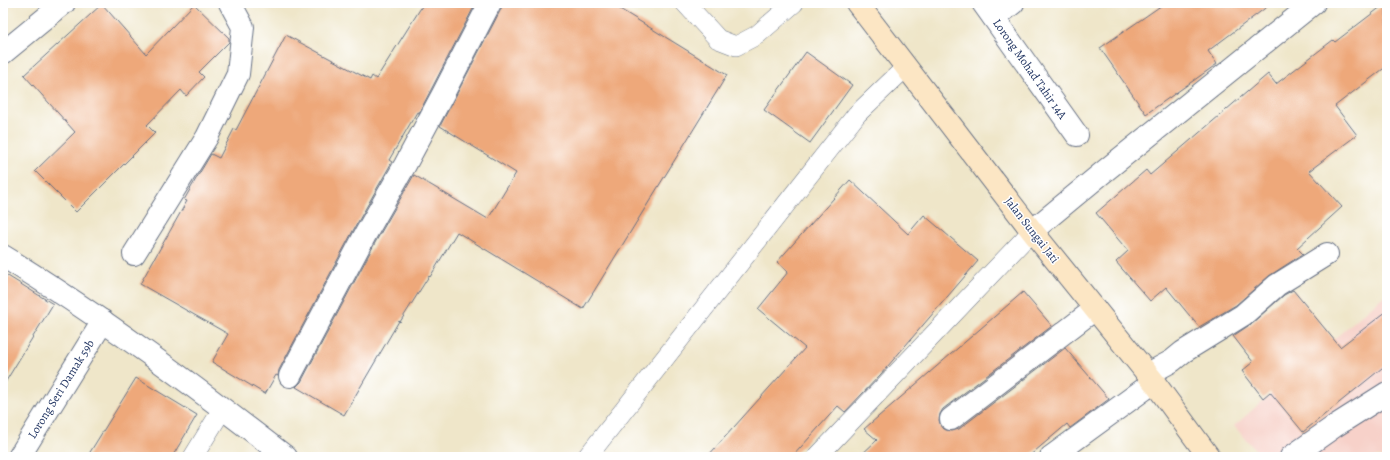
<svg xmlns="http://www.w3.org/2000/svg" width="1390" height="460" font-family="Alegreya,serif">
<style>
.built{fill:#f7d1c9}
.building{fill:#eea87a}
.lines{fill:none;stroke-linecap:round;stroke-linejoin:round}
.lane-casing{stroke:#656f83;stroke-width:20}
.street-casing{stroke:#656f83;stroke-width:24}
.secondary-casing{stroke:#656f83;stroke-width:24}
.lane{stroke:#fff;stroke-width:19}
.street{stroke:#fff;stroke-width:22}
.secondary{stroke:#fce6c4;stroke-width:22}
.labels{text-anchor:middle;stroke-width:3;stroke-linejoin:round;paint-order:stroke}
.street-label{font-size:12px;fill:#1b2f5e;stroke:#fff}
</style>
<rect width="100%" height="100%" fill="#fff"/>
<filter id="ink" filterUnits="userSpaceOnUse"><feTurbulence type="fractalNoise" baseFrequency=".025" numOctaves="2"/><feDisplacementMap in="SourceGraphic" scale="8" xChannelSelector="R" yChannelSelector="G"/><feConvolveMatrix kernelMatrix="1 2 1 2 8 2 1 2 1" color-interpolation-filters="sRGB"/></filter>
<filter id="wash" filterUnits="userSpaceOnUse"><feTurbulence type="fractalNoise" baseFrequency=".012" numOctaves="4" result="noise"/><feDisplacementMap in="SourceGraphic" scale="16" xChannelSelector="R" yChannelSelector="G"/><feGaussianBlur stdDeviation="0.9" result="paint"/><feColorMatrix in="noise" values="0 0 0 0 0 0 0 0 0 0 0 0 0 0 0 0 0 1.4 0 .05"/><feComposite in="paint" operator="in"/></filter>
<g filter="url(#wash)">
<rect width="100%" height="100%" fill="#efe6c9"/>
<!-- built -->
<polygon class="built" points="1387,293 1387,457 1262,457 1234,426"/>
<g id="blocks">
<!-- building -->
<g class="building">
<polygon points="424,3 476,3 419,113 417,112 389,160 392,162 354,229 279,370 278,376 276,375 265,394 212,362 228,334 140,284 187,201 184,200 196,179 211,154 219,158 234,129 236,130 286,35 370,80 372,76 376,79"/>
<polygon points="502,3 610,3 727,75 583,309 457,232 430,277 429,276 400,322 399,321 344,415 296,387 301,382 376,241 414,175 488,219 516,173 440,126 501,9"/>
<polygon points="1165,3 1272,3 1208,51 1217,64 1146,114 1100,48"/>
<polygon points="1386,3 1387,66 1335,106 1357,135 1309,171 1342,207 1297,248 1303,254 1269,276 1236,305 1199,327 1166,287 1150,301 1116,262 1128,251 1096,213 1146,170 1150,175 1268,74 1276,84 1333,40 1335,42"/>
<polygon points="102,4 146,54 194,4 229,38 229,42 199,72 204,77 186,96 181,90 147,125 155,133 76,212 35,171 75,132 24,75"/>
<polygon points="806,52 852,85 810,143 764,110"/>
<polygon points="850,180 908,234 924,215 978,261 881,374 845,412 838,406 792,457 707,457 805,348 758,309 788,272 777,262"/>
<polygon points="3,273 53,304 3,386"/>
<polygon points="1293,290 1340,347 1387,311 1387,364 1303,432 1270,392 1263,398 1242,371 1253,362 1233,336 1251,324 1284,295"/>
<polygon points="1023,292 1052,326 943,409 940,414 939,420 941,427 946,430 952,431 959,429 1065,348 1109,399 1070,428 1067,424 1028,457 859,457 877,440 864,429"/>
<polygon points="136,378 197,415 172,457 87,457"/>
</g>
</g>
</g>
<g filter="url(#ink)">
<use href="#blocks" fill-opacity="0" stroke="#656f83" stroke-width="1"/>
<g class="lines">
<defs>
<g id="lane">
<polyline points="685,3 718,39 736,46 757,35 794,3"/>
<polyline points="193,457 223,408"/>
<polyline points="587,457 857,114 906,67"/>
<polyline points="817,457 1032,231"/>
</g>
<g id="street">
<polyline points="983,3 1077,135"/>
<polyline points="994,18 1013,3"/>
<polyline points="3,53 64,3"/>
<polyline points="1032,231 1101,174 1314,3"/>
<polyline points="134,254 207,137 238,74 243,27 230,3"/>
<path d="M3 256C101 316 194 386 286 457"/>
<polyline points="1148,374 1172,361 1183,352 1243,315 1277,285 1327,254"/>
<polyline points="290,376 365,235 405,165 443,94 490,3"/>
<polyline points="951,419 1095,309"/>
<polyline points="19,457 103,321"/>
<polyline points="1051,457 1154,382"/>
<polyline points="1291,457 1335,426 1387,393"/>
</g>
<polyline id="secondary" points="857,3 1032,231 1154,382 1209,457"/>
</defs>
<!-- lane casing -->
<use href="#lane" class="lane-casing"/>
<!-- street casing -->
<use href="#street" class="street-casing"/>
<!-- secondary casing -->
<use href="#secondary" class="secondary-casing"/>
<!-- lane -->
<use href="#lane" class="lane"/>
<!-- street -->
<use href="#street" class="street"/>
<!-- secondary -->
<use href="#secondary" class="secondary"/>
</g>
</g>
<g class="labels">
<!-- street labels -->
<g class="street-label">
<text transform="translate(1030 69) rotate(55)" y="4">Lorong Mohad Tahir 14A</text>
<text transform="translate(1032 230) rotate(52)" y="4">Jalan Sungai Jati</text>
<text transform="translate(61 389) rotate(-58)" y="4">Lorong Seri Damak 59b</text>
</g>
</g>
<!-- margin -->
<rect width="1390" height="460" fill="none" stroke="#fff" stroke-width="16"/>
</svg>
